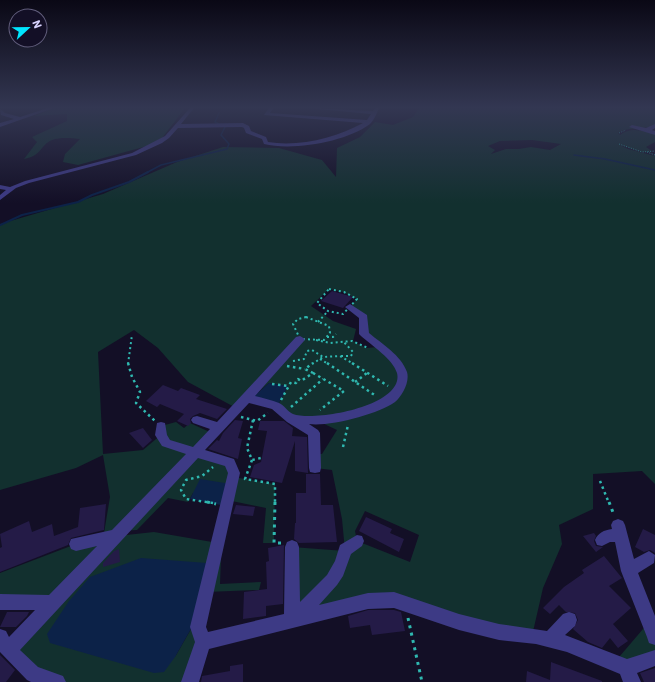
<svg xmlns="http://www.w3.org/2000/svg" width="655" height="682" font-family="'IBM Plex Sans',sans-serif">
<style>
.green{fill:#12302f;fill-rule:evenodd}
.water{fill:#0c2248}
.lines{fill:none;stroke-linecap:round;stroke-linejoin:round}
.stream-far1{stroke:#0c2248;stroke-width:1.5}
.stream{stroke:#0c2248;stroke-width:2}
.building{fill:#241b47}
.path-far3{stroke:#2fb8b0;stroke-width:1;stroke-dasharray:1 1.5;stroke-linecap:butt}
.path-far2{stroke:#2fb8b0;stroke-width:2;stroke-dasharray:2 3;stroke-linecap:butt}
.path-far1{stroke:#2fb8b0;stroke-width:2.5;stroke-dasharray:2.5 3.5;stroke-linecap:butt}
.path{stroke:#2fb8b0;stroke-width:3;stroke-dasharray:3 4.5;stroke-linecap:butt}
.minor{fill:#3d3a85;fill-rule:evenodd}
</style>
<rect width="100%" height="100%" fill="#130f26"/>
<!-- green -->
<g class="green">
<path d="M54 108H185L162 138 147 146 78 165 63 162 65 154 80 139C72 138 60 137 52 140 40 145 42 156 24 159L37 142 32 137 67 121V114L34 116Z"/>
<path d="M419 108H655V126C644 129 626 127 618 133L620 135C630 126 644 131 655 134V142L646 147 652 151 642 152 618 144 628 149 655 156V484L642 471 593 474V509L559 525 562 544 543 588 532 636 405 603 292 620V547L345 551 342 519 332 470 315 468 314 454H322L337 430 318 421 290 418 277 407 288 386 269 383 257 393H252L238 409 188 382 158 348 134 330 98 352 103 454 143 450 162 434 161 426 176 422 184 428 190 423 214 434 197 452 230 463 233 477 275 484 274 543H263L266 508 193 493 188 502 168 498 137 530 121 531 117 536 154 532 218 543 175 657 191 629 198 628 190 682H57L8 650 52 603 0 602V573L76 544 103 539 110 497 103 455 76 468 0 490V224L103 194 177 162 223 147 279 148 322 160 336 177 337 148 360 137 375 122 393 125 413 117ZM532 140 561 144 550 150 531 147 519 149H506L491 154 495 150 488 146 500 141ZM329 289 343 292 357 299 350 307 364 317V334L379 347 366 348 353 341 356 329 333 321 311 306ZM365 511 419 535 410 562 357 541 355 531Z"/>
<polygon points="221,558 220,584 261,582 259,590 206,592 214,559"/>
<polygon points="649,622 655,637 655,658 614,663"/>
</g>
<!-- water -->
<g class="water">
<polygon points="269,383 288,386 277,407 251,399"/>
<polygon points="200,479 231,484 226,506 190,499"/>
<polygon points="141,558 207,563 192,627 175,657 164,672 154,673 50,643 47,634 69,601 90,577"/>
</g>
<g class="lines">
<!-- stream-far1 -->
<g class="stream-far1">
<polyline points="574,155 605,159 655,170"/>
<polyline points="146,173 161,165 227,149 229,144 221,135 225,127 215,122 219,113"/>
</g>
<!-- stream -->
<polyline class="stream" points="0,225 22,215 78,202 92,195 129,182 148,172"/>
</g>
<!-- building -->
<g class="building">
<polygon points="332,291 353,297 343,308 321,301"/>
<polygon points="163,385 178,391 181,388 200,395 196,399 227,409 217,419 200,413 193,416 190,419 191,423 188,426 177,421 184,414 160,404 157,407 146,401"/>
<polygon points="235,420 243,421 238,438 242,439 238,459 208,449 217,440 219,441 223,433"/>
<polygon points="260,421 284,421 293,428 292,436 307,437 308,473 295,471 295,441 282,483 250,477 254,465 261,462 267,431 258,430"/>
<polygon points="143,428 152,440 143,448 129,433"/>
<polygon points="306,474 320,474 321,505 333,505 337,542 299,543 294,539 295,523 296,523 296,493 306,493"/>
<polygon points="106,504 104,530 71,538 68,545 0,572 0,548 2,547 0,534 29,521 32,532 52,524 54,536 78,527 80,508"/>
<polygon points="236,505 255,507 253,516 233,514"/>
<polygon points="366,517 392,529 390,533 404,539 399,552 359,531"/>
<polygon points="643,529 655,535 655,553 650,550 644,552 635,547"/>
<polygon points="594,533 596,536 594,541 596,546 603,547 596,552 583,536"/>
<polygon points="284,545 283,604 266,606 266,616 243,619 244,592 267,589 266,562 269,561 268,548"/>
<polygon points="119,549 120,562 103,567 103,563 114,551"/>
<polygon points="604,556 622,578 609,586 631,608 613,624 628,641 618,648 610,638 602,648 588,642 573,629 578,620 575,613 566,612 559,605 550,614 543,608 564,587 584,573 582,570"/>
<polygon points="368,610 394,610 401,612 405,631 372,635 370,625 350,628 348,616"/>
<polygon points="7,612 29,612 27,616 16,627 0,627"/>
<polygon points="0,655 15,670 6,682 0,682"/>
<polygon points="551,662 602,681 602,682 526,682 527,671 550,680"/>
<polygon points="243,664 243,682 201,682 202,676 230,671 230,666"/>
<polygon points="655,668 655,682 644,682 640,673"/>
</g>
<g class="lines">
<!-- path-far3 -->
<g class="path-far3">
<polyline points="619,133 626,130"/>
<polyline points="619,144 642,152 655,151"/>
<polyline points="647,152 655,155"/>
</g>
<!-- path-far2 -->
<g class="path-far2">
<polygon points="329,289 344,292 357,299 343,314 328,311 317,303"/>
<polygon points="306,317 329,326 330,333 324,340 300,339 293,324 298,319"/>
<polyline points="318,322 328,311"/>
<polyline points="327,337 333,337 336,334"/>
<polyline points="316,340 330,343 352,341 368,348"/>
<polyline points="341,356 351,356 353,352 343,341"/>
<polyline points="320,359 328,364"/>
<polyline points="293,361 304,359 307,351 312,350 323,357 340,356 354,364"/>
<polyline points="128,364 132,335"/>
<polyline points="312,364 323,357"/>
</g>
<!-- path-far1 -->
<g class="path-far1">
<polyline points="128,363 132,377 140,392 136,403 155,421"/>
<polyline points="327,363 376,396"/>
<polyline points="352,363 388,386"/>
<polyline points="287,366 305,369"/>
<polyline points="313,373 344,391 320,410"/>
<polyline points="355,382 367,373"/>
<polyline points="272,384 288,386"/>
<polyline points="281,400 291,382 296,383 298,379 301,381 313,373 305,369 313,363"/>
<polyline points="291,407 323,379"/>
<polyline points="241,417 257,421 268,413"/>
<polyline points="253,420 247,448 252,460 261,458"/>
<polyline points="343,447 348,425"/>
<polyline points="252,460 245,479 275,484 275,503"/>
<polyline points="600,481 609,503"/>
<polyline points="213,503 186,499 181,490 186,480 202,476 213,467"/>
</g>
<!-- path -->
<g class="path">
<polyline points="207,502 216,504"/>
<polyline points="275,502 274,543 282,543"/>
<polyline points="609,502 614,515"/>
<polyline points="408,618 422,682"/>
</g>
<!-- minor -->
<g class="minor">
<polygon points="48,108 54,108 0,127 0,123 14,119 1,115 0,109 5,113 20,117"/>
<path d="M190 108H194L181 124 243 123 249 126 251 131 266 137 268 142C299 147 336 138 363 123L264 115 269 108H273L270 113 367 120 371 114 308 108 373 111 375 108H379C377 113 374 120 370 124 346 142 293 151 264 144L262 139 246 133 244 128 242 127 178 128 169 138 162 143 136 155 29 183 16 188 0 200V195L6 190 0 189V185L10 187 25 181 132 153 165 136Z"/>
<polygon points="655,124 655,128 652,130 655,131 655,135 629,127 632,125 646,128"/>
<path d="M350 304 367 315 369 333C382 344 401 355 407 372 410 382 402 396 395 402 379 414 329 427 309 424L318 430 320 433 321 468 320 472 315 473 310 472 309 468 308 435 287 422 272 409 249 403 205 450 234 459 240 473 206 627 208 632 284 614 285 547 287 542 292 540 297 542 299 547 300 602 327 575 335 561 340 545 357 535 362 536 364 541 362 546 351 554 343 576 337 585 319 605 368 593 394 592 459 614 499 624 547 631 563 614 569 612 575 614 577 620 575 626 565 635 627 659 655 650V666L637 673 641 682H623L620 674 567 652 536 644 499 640 459 630 394 608 368 609 209 649 199 682H181L195 642 190 627 228 473 225 466 198 458 20 650 38 667 63 676 66 682H31L27 680 0 652V629L6 631 9 637 35 610H0V594L49 595 97 546 76 551 71 549 69 544 71 539 112 530 186 454 162 446 155 435 157 423 161 422 165 423 167 435 170 440 193 447 210 429 193 423 191 420 193 417 197 416 217 422 296 337 300 336 305 339 304 341 255 396C263 398 272 400 279 403 284 405 288 412 293 414 315 422 405 406 397 373 393 359 371 345 361 336L359 334V318L345 307Z"/>
<path d="M618 519 623 521 625 525 634 559 649 551 655 555 654 563 638 573 655 616V645L649 643 647 637 621 571 615 542H610L602 546 597 545 595 540C598 533 604 530 612 529L611 525 613 521Z"/>
</g>
</g>
<!-- sky -->
<linearGradient id="sky" x2="0" y2="1"><stop stop-color="#0a0815"/><stop offset="0.53" stop-color="#333752"/><stop offset="1" stop-color="#333752" stop-opacity="0"/></linearGradient>
<rect width="655" height="203" fill="url(#sky)"/>
<!-- north arrow -->
<g transform="translate(28 28) rotate(68)"><circle r="19" fill="#130f26" stroke="#625e7d"/>
<path d="M0-3L7 15L0 10L-7 15Z" fill="#00e5ff"/>
<text y="-6" font-size="11" font-weight="bold" text-anchor="middle" fill="#d9d4ff">N</text>
</g>
</svg>
